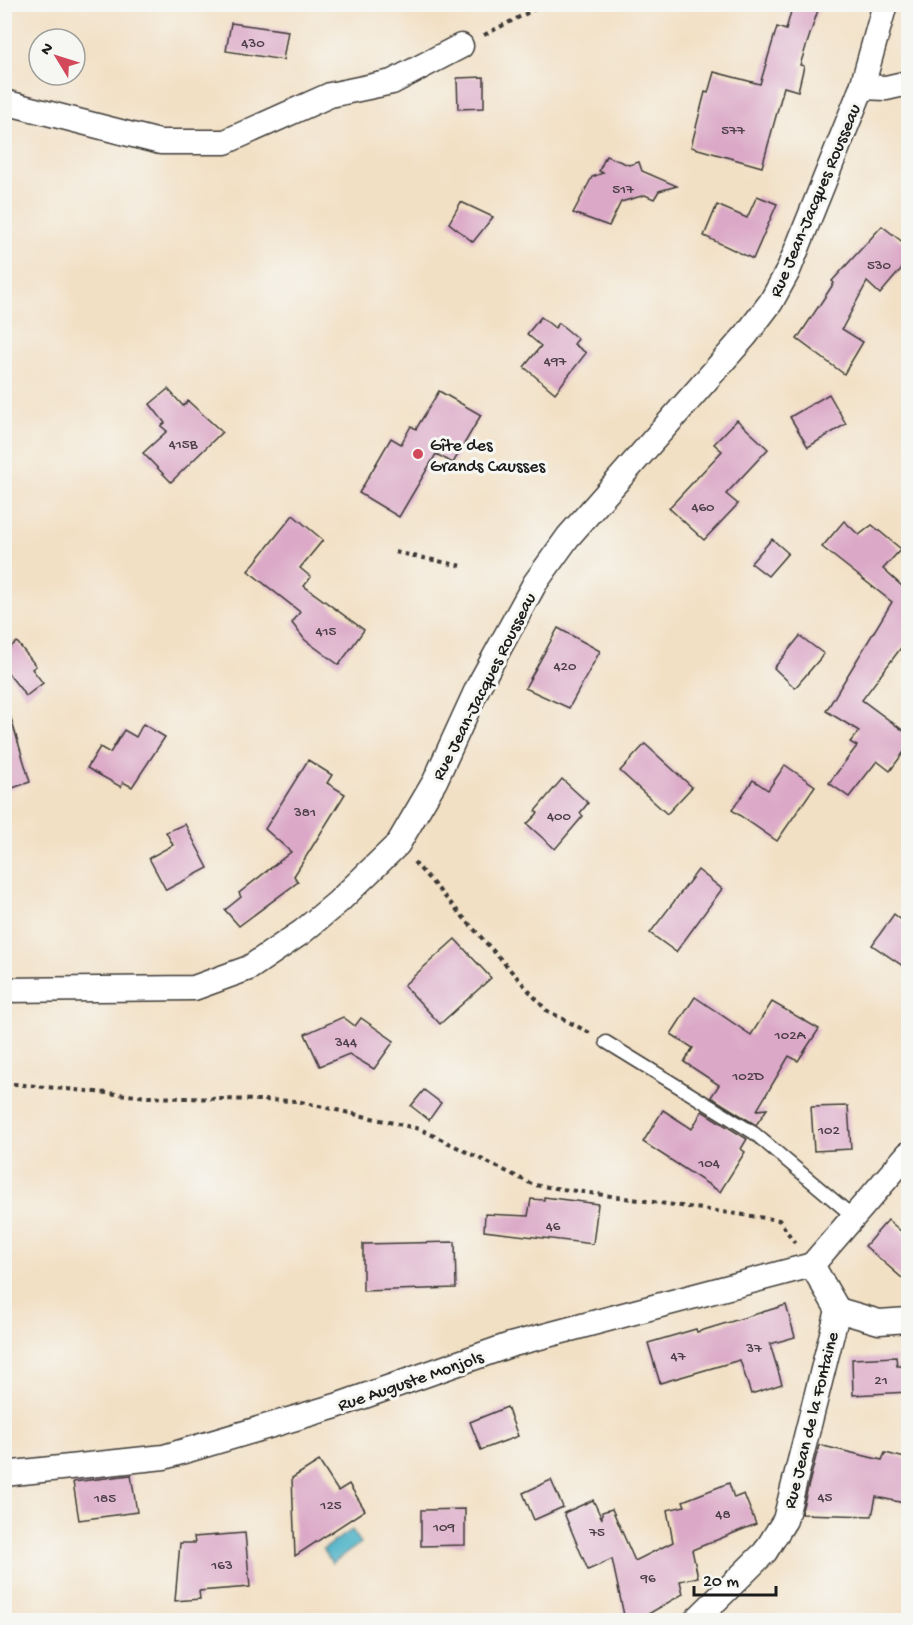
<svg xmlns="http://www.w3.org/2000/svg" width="913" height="1625" font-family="'Gochi Hand',sans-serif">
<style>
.water{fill:#48b1c6;stroke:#326671;stroke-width:1.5}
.building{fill:#dba9c7}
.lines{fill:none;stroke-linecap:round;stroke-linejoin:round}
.service-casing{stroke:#3c3935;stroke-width:15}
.minor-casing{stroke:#3c3935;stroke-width:27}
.path{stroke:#3c3935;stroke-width:4;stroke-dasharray:4.5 4.5;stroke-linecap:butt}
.service{stroke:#fff;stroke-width:12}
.minor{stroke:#fff;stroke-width:24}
.poi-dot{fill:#d1495b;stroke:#f6f6f2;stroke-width:2}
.labels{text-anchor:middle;stroke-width:6;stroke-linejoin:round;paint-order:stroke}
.number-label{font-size:15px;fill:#4c3f47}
.street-label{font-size:18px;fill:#1c1c1c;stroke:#f6f6f2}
.poi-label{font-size:18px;fill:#1c1c1c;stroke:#f6f6f2;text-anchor:start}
</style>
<rect width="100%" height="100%" fill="#f6f6f2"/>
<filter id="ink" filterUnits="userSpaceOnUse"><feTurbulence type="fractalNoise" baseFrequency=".0167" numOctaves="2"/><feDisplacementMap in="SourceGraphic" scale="12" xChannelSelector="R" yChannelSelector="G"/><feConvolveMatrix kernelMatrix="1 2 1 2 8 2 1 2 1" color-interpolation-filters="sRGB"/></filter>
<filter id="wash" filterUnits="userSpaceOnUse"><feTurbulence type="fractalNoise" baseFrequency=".008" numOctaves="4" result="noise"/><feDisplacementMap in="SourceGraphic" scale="24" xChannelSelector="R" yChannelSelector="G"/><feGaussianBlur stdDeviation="1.35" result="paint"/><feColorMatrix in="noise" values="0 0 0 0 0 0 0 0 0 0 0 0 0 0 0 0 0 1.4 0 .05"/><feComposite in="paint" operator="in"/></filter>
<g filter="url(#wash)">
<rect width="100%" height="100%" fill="#f2e0c5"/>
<!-- water -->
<polygon class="water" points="352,1530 361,1543 332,1563 323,1549"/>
<g id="blocks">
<!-- building -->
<g class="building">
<polygon points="793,4 820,4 800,65 804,66 798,91 784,87 762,167 691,147 705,92 708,93 714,72 760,84 777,27 786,30"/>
<polygon points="231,23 288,31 283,60 226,51"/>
<polygon points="484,77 484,108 458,109 457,78"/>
<polygon points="606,156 629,165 639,162 642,171 677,186 659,191 654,199 645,195 621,202 609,226 573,213 592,177 603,173 599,171"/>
<polygon points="757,196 777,204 753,259 704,236 717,205 747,218"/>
<polygon points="461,202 493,217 473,242 449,223"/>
<polygon points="882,226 909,247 909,260 880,294 867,282 842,329 863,342 844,374 797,339 834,283 832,281"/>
<polygon points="541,317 555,328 559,323 578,339 574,344 586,353 555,393 524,367 541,346 527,334"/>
<polygon points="168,389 183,406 188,401 222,432 171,482 143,453 167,431 161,426 165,423 150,404"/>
<polygon points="439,391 481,415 453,463 436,454 399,517 359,493 391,438 401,444 411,426 416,429"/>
<polygon points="829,394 846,424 808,447 790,417"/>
<polygon points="737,420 768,449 726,494 738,504 704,540 669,508 722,451 714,444"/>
<polygon points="293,515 323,540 300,568 311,577 304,586 364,630 339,665 305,640 292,623 300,612 248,571"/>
<polygon points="844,521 859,535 872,525 901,549 883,569 902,586 909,575 909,637 862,700 909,735 909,745 890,771 877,761 849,797 829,783 857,746 850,742 859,731 826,711 892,602 822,547"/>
<polygon points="772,539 788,553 768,576 751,563"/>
<polygon points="558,628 600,651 569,708 525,688"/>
<polygon points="800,636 824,654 795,688 774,668"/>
<polygon points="17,642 36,666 32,669 43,683 26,696 4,668 4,652"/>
<polygon points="10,715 30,782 4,791 4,716"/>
<polygon points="143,724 165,737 132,787 123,782 121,787 87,768 100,747 110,753 124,730 136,737"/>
<polygon points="645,744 692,787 667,814 620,771"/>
<polygon points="308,760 332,775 327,783 345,794 294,876 298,882 239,926 225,910 241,897 239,893 291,852 265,829"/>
<polygon points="785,765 815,786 777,841 732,810 753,780 768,790"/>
<polygon points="562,779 588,803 580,813 583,816 555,849 527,824 538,813 535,811"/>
<polygon points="185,824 208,868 166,890 149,858 173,845 166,832"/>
<polygon points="698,870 722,889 676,952 650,933"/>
<polygon points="894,914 909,926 909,970 872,945"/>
<polygon points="455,939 491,978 440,1024 404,985"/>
<polygon points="695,997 751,1035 772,1002 819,1029 798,1061 789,1056 757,1110 767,1109 756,1125 711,1097 719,1085 684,1062 693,1048 671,1034"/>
<polygon points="343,1017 355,1026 361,1018 394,1041 374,1069 349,1054 320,1066 305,1034"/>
<polygon points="424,1090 441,1103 429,1120 411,1106"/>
<polygon points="848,1106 851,1149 814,1151 811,1107"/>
<polygon points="663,1110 692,1129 702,1111 747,1139 741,1149 745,1152 720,1192 643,1142"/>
<polygon points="544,1197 598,1204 593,1244 484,1231 485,1214 528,1216 531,1199 544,1200"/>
<polygon points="888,1220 909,1238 909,1284 865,1246"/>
<polygon points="455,1242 456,1288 363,1291 363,1244"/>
<polygon points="786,1305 795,1337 770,1344 782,1384 751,1394 740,1360 660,1383 648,1343 696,1329 697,1332"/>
<polygon points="896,1357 897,1366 909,1366 909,1392 853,1395 852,1359"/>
<polygon points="507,1407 518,1436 481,1450 470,1422"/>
<polygon points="819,1445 882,1460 885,1453 909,1459 909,1504 876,1497 872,1516 801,1514"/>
<polygon points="319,1461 338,1491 349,1484 365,1510 295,1556 292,1478"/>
<polygon points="131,1475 137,1512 79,1520 73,1482"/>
<polygon points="551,1480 563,1507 534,1520 523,1493"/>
<polygon points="729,1483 734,1498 744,1494 756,1524 692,1550 698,1577 680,1581 683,1594 638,1620 625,1620 612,1559 588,1570 564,1513 593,1500 602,1519 602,1512 612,1509 635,1561 673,1542 667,1510 685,1506 683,1501"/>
<polygon points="465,1509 465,1545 421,1546 421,1510"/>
<polygon points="245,1533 250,1587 199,1591 200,1599 175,1601 180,1543 195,1543 194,1537"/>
</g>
</g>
</g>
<g filter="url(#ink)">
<use href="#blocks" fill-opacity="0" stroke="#3c3935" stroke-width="1.5"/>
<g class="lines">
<defs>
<polyline id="service" points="606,1042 754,1133 855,1218"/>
<g id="minor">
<polyline points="862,87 886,88 908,83"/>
<polyline points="4,102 160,142 225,142 330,95 392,82 461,46"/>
<polyline points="4,990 194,988 249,968 302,932 338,902 398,844 435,781 478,687 535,583 568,537 746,335 771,302 788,271 862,87 885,4"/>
<polyline points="812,1265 908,1154"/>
<polyline points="838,1310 879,1322 908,1320"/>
<polyline points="4,1474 164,1457 336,1406 510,1345 812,1265"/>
<polyline points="696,1620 765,1552 785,1520 838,1310 812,1265"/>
</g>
</defs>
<!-- service casing -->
<use href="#service" class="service-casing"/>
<!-- minor casing -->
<use href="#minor" class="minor-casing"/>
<!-- path -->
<g class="path">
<polyline points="484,35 545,4"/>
<polyline points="395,552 462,566"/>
<polyline points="414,862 546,1010 590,1033"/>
<polyline points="4,1083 148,1097 297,1101 420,1129 534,1185 779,1220 795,1243"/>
</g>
<!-- service -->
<use href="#service" class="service"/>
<!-- minor -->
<use href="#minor" class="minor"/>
</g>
</g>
<!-- markers -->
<circle class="poi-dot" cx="418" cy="454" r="6"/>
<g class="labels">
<!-- number labels -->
<g class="number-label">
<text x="253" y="47">430</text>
<text x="733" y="134">577</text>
<text x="623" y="193">517</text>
<text x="879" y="269">530</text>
<text x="555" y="365">497</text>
<text x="183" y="448">415B</text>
<text x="703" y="511">460</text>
<text x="326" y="635">415</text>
<text x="565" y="670">420</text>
<text x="305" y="816">381</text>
<text x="559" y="820">400</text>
<text x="790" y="1039">102A</text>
<text x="346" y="1046">344</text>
<text x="748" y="1080">102D</text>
<text x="829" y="1134">102</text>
<text x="709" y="1167">104</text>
<text x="553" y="1230">46</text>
<text x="754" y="1352">37</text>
<text x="678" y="1360">47</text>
<text x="881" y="1384">21</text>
<text x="825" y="1501">45</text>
<text x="105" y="1502">185</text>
<text x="331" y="1509">125</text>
<text x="723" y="1518">48</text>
<text x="444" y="1531">109</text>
<text x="597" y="1536">75</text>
<text x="222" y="1569">163</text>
<text x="648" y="1582">96</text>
</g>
<!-- street labels -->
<g class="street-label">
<text transform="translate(814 200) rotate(-67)" y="6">Rue Jean-Jacques Rousseau</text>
<text transform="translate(483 686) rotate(-63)" y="6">Rue Jean-Jacques Rousseau</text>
<text transform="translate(410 1380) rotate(-19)" y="6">Rue Auguste Monjols</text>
<text transform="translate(810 1420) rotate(-76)" y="6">Rue Jean de la Fontaine</text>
</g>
<!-- poi labels -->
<g class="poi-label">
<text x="430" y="450">Gîte des<tspan x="430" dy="21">Grands Causses</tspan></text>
</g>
</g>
<!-- margin -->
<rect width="913" height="1625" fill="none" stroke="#f6f6f2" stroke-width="24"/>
<!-- north arrow -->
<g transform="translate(57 57) rotate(308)"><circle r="28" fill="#f6f6f2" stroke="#9f9f9c" stroke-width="1.5"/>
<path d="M0-4.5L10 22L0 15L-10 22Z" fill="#d1495b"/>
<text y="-9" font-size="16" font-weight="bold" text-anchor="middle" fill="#1c1c1c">N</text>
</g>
<!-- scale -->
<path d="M694 1586v9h82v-9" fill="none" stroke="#1c1c1c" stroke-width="3"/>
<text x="703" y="1586" font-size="18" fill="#1c1c1c" stroke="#f6f6f2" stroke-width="4.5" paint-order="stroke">20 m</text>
</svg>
